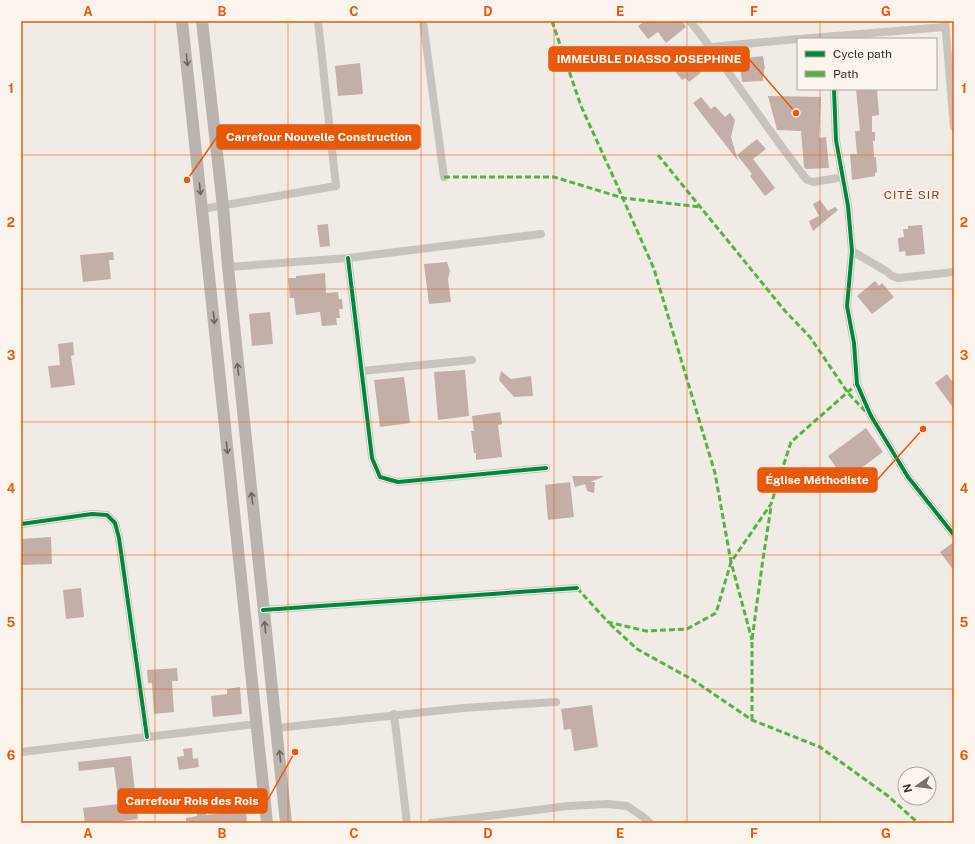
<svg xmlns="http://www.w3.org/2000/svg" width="975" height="844" font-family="'Public Sans',sans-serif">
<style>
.building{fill:#c3afa7}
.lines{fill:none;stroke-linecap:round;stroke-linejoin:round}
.street{stroke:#c9c3be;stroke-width:8}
.secondary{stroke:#bab3ae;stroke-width:12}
.quiet{stroke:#57b246;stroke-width:3;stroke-dasharray:6 3;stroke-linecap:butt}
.cycleway-casing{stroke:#fbf5ee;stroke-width:6}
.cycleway{stroke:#00873e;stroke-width:4}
.oneway{stroke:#6e645f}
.grid{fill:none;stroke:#e8590c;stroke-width:1;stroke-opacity:0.55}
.labels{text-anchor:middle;stroke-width:3.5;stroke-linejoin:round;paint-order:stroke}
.neighbourhood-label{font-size:12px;letter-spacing:1px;fill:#8c3b22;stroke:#fbf5ee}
.leader{fill:none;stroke:#e8590c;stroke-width:1.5}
.callout-dot{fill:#e8590c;stroke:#fbf5ee;stroke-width:1.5}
.callout{fill:#e8590c;stroke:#e8590c;stroke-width:1.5}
.callout-label{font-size:12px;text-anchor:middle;font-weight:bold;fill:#fff}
.neatline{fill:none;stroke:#e8590c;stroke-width:1.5}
.grid-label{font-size:13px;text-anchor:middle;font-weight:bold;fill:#e8590c}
</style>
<rect width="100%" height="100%" fill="#f0ebe5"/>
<!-- building -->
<g class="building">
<polygon points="645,21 682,21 686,27 666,43 658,32 648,39 638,26"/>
<polygon points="697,53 708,67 689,82 686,78 682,80 674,70"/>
<polygon points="763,56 765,69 764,69 764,75 763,75 763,81 742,82 739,59"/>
<polygon points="360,63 363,94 338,96 335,66"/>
<polygon points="856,89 877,89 879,115 872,116 872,132 875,132 875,141 873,141 874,157 876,157 877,172 875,173 875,176 852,180 850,154 857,154 855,131 860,131"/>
<polygon points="768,96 821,97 819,138 826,137 829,168 806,169 804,167 801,131 777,130"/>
<polygon points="701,97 711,109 715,106 725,117 730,113 735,120 731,137 738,161 693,103"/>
<polygon points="757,139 766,149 753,159 775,188 765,196 750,176 752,174 737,155"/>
<polygon points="820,200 828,211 835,207 838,210 813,231 809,221 819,216 813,204"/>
<polygon points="328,224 330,246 320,247 317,225"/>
<polygon points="922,225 925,254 906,256 905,251 899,252 898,238 904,237 903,229 908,229 908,226"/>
<polygon points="113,252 114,260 109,260 111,279 83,282 80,255"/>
<polygon points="447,262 450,271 448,279 451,302 429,304 424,264"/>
<polygon points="325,273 326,293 338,292 339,299 342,299 343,309 339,309 340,318 336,318 337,325 322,326 320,312 296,315 294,298 290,298 288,278 296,278 296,276"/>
<polygon points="875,281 879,286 882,283 894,297 872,314 857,296"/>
<polygon points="270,312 273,344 252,346 249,314"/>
<polygon points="73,342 74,355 71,356 75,385 51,388 48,366 60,365 58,344"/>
<polygon points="465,370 469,416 438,420 434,372"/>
<polygon points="501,371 511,379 531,376 533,396 514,397 499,380"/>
<polygon points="947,374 954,384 954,409 935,383"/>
<polygon points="404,377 410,423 380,427 374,380"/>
<polygon points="500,412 502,424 498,425 502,457 476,460 476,453 474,453 471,431 474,431 472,416"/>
<polygon points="866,428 883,452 845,480 828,456"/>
<polygon points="572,476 603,476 603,477 590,482 595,482 594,493 587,491 585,484 575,487"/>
<polygon points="570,482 574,517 548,520 545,485"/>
<polygon points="51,537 52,564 21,565 21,539"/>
<polygon points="954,542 954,571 940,552"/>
<polygon points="81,588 84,617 66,619 63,590"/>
<polygon points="177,668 178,681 172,681 174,712 154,714 152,683 148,683 147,670"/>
<polygon points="240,687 242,714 213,717 211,696 227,694 227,689"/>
<polygon points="592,705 598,747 574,751 571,729 564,730 561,709"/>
<polygon points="192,748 193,759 198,758 199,767 179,770 177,757 184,756 183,749"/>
<polygon points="131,756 138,819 107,823 85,823 83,808 119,804 114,767 79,771 78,762"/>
<polygon points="246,810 247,823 186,823 186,818 197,816 197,812 206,811 206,815"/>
</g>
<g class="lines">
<!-- street -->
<g class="street">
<polyline points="423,21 444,177"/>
<path d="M690 21C731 73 766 128 807 180L814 182 843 177"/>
<polyline points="945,21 954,127"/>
<polyline points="799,39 945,27"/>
<polyline points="711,47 798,39"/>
<polyline points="834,89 836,140 848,206 852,251 847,306 854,343 857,384 871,416 908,477 954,535"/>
<polyline points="202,209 336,186 318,21"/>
<polyline points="852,251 886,271 892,276 898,278 954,272"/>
<polyline points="348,258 372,458 380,477 398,482 546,468"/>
<polyline points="228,267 348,258 541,234"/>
<polyline points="362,371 472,360"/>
<polyline points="21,524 92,514 107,515 115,523 119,538 147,737"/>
<polyline points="263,610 577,588"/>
<polyline points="394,714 407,823"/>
<polyline points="277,728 463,708 556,702"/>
<polyline points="21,752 256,724"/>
<polyline points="431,823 568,806 608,804 627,806 642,816 650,823"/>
</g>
<!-- secondary -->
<g class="secondary">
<polyline points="182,21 267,823"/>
<polyline points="202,21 223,206 228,267 286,823"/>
</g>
<!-- quiet -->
<g class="quiet">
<polyline points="552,21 581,106 617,185 654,269 715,473 731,562 752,640"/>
<polyline points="658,155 785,311 810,337 848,393 866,412"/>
<polyline points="444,177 554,177 623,198 700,207"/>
<polyline points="577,588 608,622 646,631 687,629 716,613 731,562 771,504 791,442 857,384"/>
<polyline points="610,624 637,649 693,680 752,720 820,747 888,796 918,823"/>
<polyline points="752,720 752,640 762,566 771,507"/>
</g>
<defs>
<g id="cycleway">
<polyline points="834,89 836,140 848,206 852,251 847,306 854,343 857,384 871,416 908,477 954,535"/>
<polyline points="348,258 372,458 380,477 398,482 546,468"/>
<polyline points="21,524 92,514 107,515 115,523 119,538 147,737"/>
<polyline points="263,610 577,588"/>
</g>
</defs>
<!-- cycleway casing -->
<use href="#cycleway" class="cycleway-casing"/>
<!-- cycleway -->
<use href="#cycleway" class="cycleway"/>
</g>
<!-- one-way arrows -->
<defs><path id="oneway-shaft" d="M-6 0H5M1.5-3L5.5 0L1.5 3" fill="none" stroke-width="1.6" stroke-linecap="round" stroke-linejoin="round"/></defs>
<g class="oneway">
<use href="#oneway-shaft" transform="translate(187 60) rotate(84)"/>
<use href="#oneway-shaft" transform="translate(200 189) rotate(84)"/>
<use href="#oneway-shaft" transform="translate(214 318) rotate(84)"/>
<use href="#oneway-shaft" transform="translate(238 369) rotate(-96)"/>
<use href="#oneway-shaft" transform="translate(227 448) rotate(84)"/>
<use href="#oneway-shaft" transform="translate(252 498) rotate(-96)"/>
<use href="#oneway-shaft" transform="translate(265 627) rotate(-96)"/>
<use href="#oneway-shaft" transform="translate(280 756) rotate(-96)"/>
</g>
<!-- grid -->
<path class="grid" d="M155 21V823M288 21V823M421 21V823M554 21V823M687 21V823M820 21V39M820 89V823M21 155H954M21 289H954M21 422H954M21 555H954M21 689H954"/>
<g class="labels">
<!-- neighbourhood labels -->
<g class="neighbourhood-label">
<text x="912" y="199">CITÉ SIR</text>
</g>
</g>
<!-- callouts -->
<path class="leader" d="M796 113L749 59M187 180L217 137M923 429L877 480M295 752L267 801"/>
<g class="callout-dot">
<circle cx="796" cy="113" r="4"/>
<circle cx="187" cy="180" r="4"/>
<circle cx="923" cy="429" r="4"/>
<circle cx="295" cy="752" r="4"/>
</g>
<g class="callout">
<rect x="549" y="47" width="200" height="24" rx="4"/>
<rect x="217" y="125" width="203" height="24" rx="4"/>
<rect x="758" y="468" width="119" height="24" rx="4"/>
<rect x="118" y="789" width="149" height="24" rx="4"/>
</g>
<g class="callout-label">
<text x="649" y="63">IMMEUBLE DIASSO JOSEPHINE</text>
<text x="319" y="141">Carrefour Nouvelle Construction</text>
<text x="817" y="484">Église Méthodiste</text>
<text x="192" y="805">Carrefour Rois des Rois</text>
</g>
<!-- border -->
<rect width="975" height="844" fill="none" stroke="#fbf5ee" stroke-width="44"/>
<!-- legend -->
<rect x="797" y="38" width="140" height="52" fill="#fbf5ee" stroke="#aea6a0"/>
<rect x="805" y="51" width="20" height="6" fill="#00873e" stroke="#aea6a0"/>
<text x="833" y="58" font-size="12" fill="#3b302b">Cycle path</text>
<rect x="805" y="71" width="20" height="6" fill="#57b246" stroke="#aea6a0"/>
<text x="833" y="78" font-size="12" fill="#3b302b">Path</text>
<!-- north arrow -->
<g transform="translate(917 786) rotate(256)"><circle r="19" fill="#fbf5ee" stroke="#aea6a0"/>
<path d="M0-3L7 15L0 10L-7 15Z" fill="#7a716c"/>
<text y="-6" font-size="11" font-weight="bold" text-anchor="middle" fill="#3b302b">N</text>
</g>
<rect x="22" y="22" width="931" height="800" class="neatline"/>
<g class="grid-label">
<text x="88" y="16">A</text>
<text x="222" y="16">B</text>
<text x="354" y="16">C</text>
<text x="488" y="16">D</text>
<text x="620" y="16">E</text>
<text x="754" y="16">F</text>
<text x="886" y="16">G</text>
<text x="11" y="93">1</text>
<text x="964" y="93">1</text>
<text x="11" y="227">2</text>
<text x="964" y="227">2</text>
<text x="11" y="360">3</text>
<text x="964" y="360">3</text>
<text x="11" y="493">4</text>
<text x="964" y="493">4</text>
<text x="11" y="627">5</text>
<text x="964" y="627">5</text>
<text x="11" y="760">6</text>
<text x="964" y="760">6</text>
<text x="88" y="838">A</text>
<text x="222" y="838">B</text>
<text x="354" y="838">C</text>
<text x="488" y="838">D</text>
<text x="620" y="838">E</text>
<text x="754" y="838">F</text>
<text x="886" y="838">G</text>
</g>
</svg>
